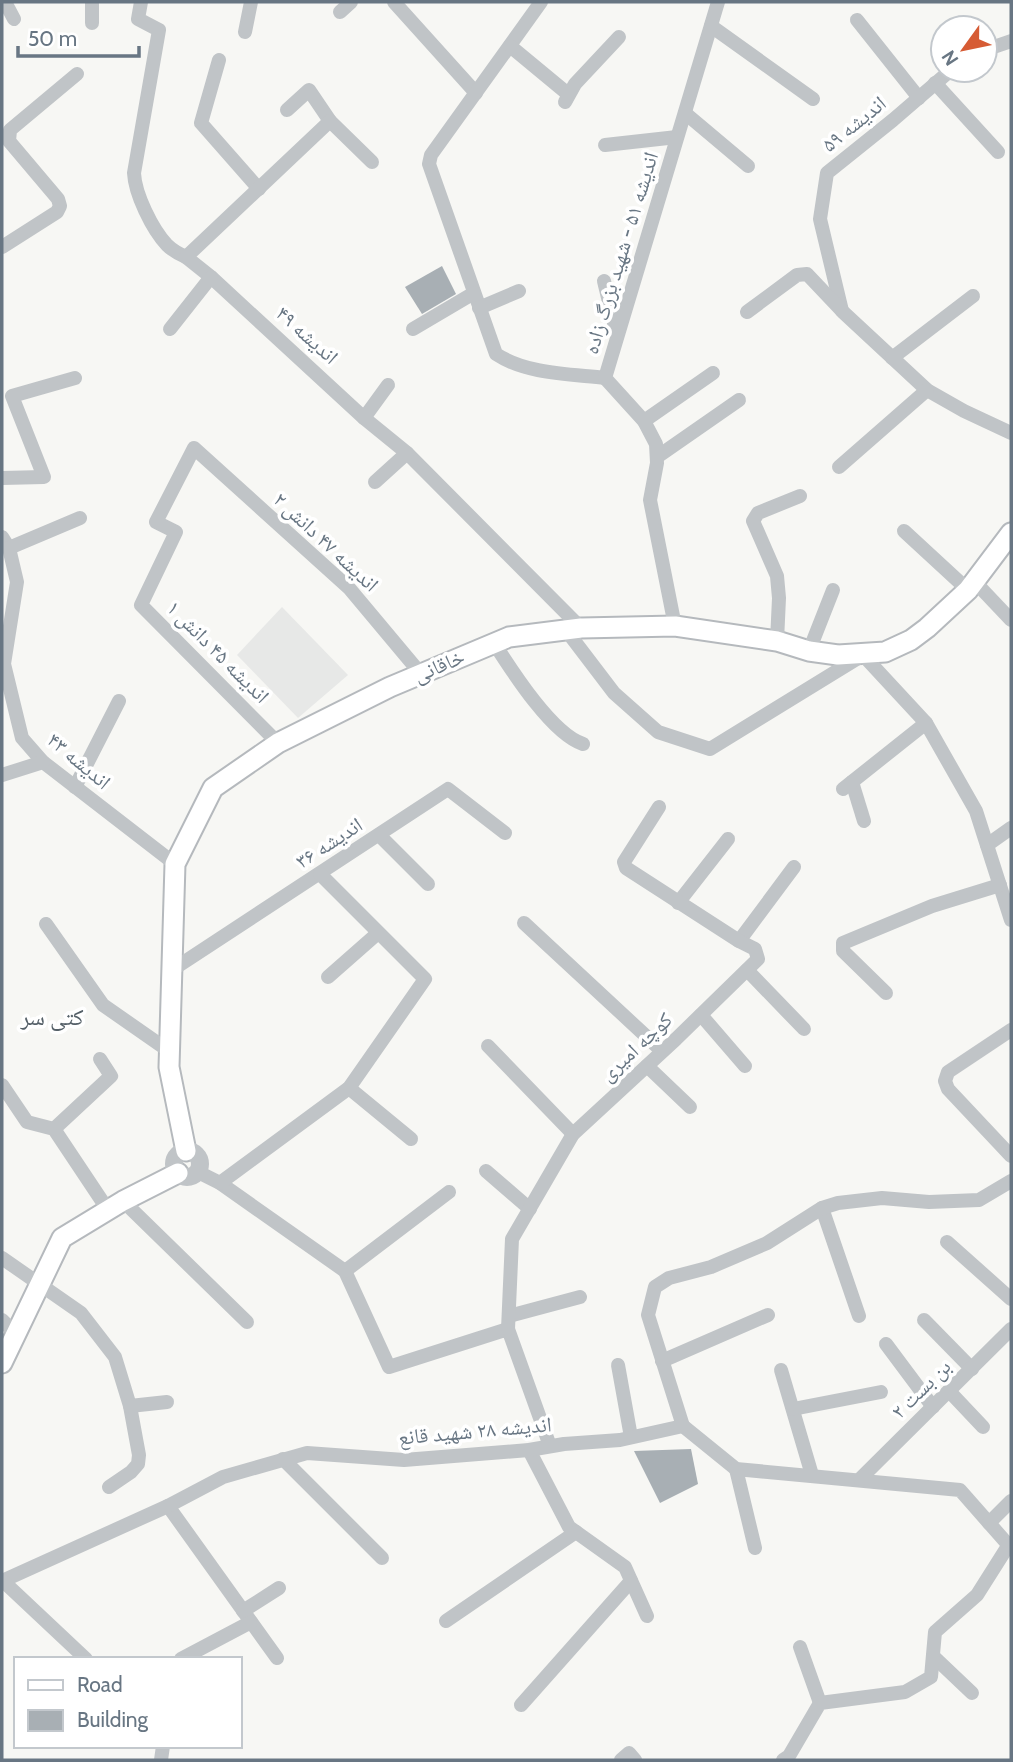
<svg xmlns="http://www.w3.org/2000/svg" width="1013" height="1762" font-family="Cabin,'Noto Naskh Arabic',sans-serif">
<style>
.built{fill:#e7e8e7}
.building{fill:#a8afb4}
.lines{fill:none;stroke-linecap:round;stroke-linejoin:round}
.secondary-casing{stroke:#b5b9bd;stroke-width:23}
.minor{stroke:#c0c4c7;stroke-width:14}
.tertiary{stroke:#c0c4c7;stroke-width:18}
.secondary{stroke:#fff;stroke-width:19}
.labels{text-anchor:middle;stroke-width:7;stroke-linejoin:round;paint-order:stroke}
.street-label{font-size:21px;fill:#687683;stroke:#fff}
.neighbourhood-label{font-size:23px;fill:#556068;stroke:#fff}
</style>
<rect width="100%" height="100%" fill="#f7f7f4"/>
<!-- built -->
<polygon class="built" points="282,607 348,675 298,718 237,655"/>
<!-- building -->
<g class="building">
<polygon points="442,266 456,294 422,314 405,287"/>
<polygon points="691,1449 698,1484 660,1503 634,1451"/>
</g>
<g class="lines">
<defs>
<g id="secondary">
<polyline points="186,1151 169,1067 175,864 213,788 278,743 390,687 509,637 581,628 675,626 777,641 809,651 838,655 885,652 911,640 927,628 968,590 1011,533"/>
<polyline points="2,1363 62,1238 123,1201 178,1173"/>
</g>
</defs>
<!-- secondary casing -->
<use href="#secondary" class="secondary-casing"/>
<!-- minor -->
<g class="minor">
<polyline points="5,2 14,19"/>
<polyline points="92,2 92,23"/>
<path d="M141 2 138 19 159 30 134 173C135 194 152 229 167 245 172 250 179 254 186 257"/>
<polyline points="394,2 476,93"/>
<path d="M541 2 431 155 429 164 496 354C526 374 570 374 605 378"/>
<polyline points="340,12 351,2"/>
<polyline points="857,20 919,98"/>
<polyline points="711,26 813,99"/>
<polyline points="245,32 251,2"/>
<polyline points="510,46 568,94"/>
<polyline points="985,50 1011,41"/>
<polyline points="219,60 201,123 259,189"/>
<polyline points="935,83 998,152"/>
<polyline points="565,102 575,84 619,37"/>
<polyline points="287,110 309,90 330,121"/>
<polyline points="685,113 748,166"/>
<polyline points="605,145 677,137"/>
<polyline points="372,162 330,121 186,257 211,277 364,418 407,453 581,628"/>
<polyline points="2,247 57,212 60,206 58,199 9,141 10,130 77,74"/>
<polyline points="604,281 617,335"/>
<polyline points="479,308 519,291"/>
<polyline points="842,311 820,219 827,173 893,120 951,70"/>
<polyline points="747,312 797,275 807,274 843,312 927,390 964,411 1011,433"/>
<polyline points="170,329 211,277"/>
<polyline points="413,329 474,293"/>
<polyline points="892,358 973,296"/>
<polyline points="364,418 388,385"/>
<polyline points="644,421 713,373"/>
<polyline points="657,457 739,400"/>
<polyline points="839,467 927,390"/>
<polyline points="2,478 44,477 12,396 75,378"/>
<polyline points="375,482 407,453"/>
<polyline points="904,531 968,590"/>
<polyline points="2,537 9,548 17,582 4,664 22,738 43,762 175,864"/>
<polyline points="9,548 80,518"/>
<polyline points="975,582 1011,620"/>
<polyline points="675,626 650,500 657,463 656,444 644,421 605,378 718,2"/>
<polyline points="566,630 614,693 658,732 710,749 863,655 926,723 976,811 1011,920"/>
<polyline points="777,641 779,598 777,576 753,521 758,513 800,496"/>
<path d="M494 643C512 671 552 734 583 744"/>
<polyline points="809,651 833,590"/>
<polyline points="278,743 141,605 176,532 156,522 194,448 349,588 421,674"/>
<polyline points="2,775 43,762"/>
<polyline points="852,782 864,821"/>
<polyline points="75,787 119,701"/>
<polyline points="843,789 926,723"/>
<polyline points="379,835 428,884"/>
<polyline points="987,845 1011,828"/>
<polyline points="678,903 728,839"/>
<polyline points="524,923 662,1051"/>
<polyline points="46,924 103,1005 169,1051"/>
<polyline points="739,941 794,867"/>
<polyline points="172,970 448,789 505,833"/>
<polyline points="747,970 804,1029"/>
<polyline points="328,977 378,933"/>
<polyline points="886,993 843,951 843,943 932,906 1000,885"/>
<polyline points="701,1015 745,1066"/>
<polyline points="1011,1030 948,1072 945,1081 948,1089 1011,1156"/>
<polyline points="488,1046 573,1134"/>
<polyline points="647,1066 690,1107"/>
<polyline points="2,1085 27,1122 54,1129 108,1210"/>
<polyline points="349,1088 411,1139"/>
<polyline points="54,1129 111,1076 100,1059"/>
<polyline points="486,1171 530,1209"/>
<polyline points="198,1172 220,1183 345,1271 389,1367 508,1329 550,1446"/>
<polyline points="220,1183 349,1088 425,979 320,874"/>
<polyline points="123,1201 247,1322"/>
<polyline points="822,1208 859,1316"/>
<polyline points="947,1242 1011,1299"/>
<polyline points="2,1258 81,1313 115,1357 130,1406 139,1455 138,1464 131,1472 109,1487"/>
<polyline points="345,1271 449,1192"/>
<polyline points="509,1316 580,1297"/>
<polyline points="2,1320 16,1334"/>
<polyline points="924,1320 972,1369"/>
<polyline points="508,1329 512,1239 573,1134 676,1039 758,959 755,949 739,941 626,868 624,862 659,807"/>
<polyline points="886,1344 933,1407"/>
<polyline points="662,1361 768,1315"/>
<polyline points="618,1365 631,1437"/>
<polyline points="781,1370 812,1475"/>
<polyline points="949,1391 983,1427"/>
<polyline points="130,1406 167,1402"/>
<polyline points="793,1409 881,1392"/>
<polyline points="683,1426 648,1315 655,1287 669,1278 711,1267 767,1243 822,1208 838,1203 882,1198 929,1202 979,1200 1011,1181"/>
<polyline points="683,1426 736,1469 960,1490 1011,1548"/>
<polyline points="529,1450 569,1527 625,1567 647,1616"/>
<polyline points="283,1459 382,1558"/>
<polyline points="736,1469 755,1548"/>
<polyline points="860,1479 1011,1329"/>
<polyline points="168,1506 277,1658"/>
<polyline points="989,1523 1011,1501"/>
<polyline points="2,1581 168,1506 223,1477 307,1453 404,1460 529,1450 564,1444 620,1440 683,1426"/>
<polyline points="3,1581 86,1659"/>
<polyline points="243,1611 279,1588"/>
<polyline points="446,1621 576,1532"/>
<polyline points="800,1647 820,1703"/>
<polyline points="933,1656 972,1693"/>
<polyline points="181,1659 251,1622"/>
<polyline points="521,1705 631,1581"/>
<polyline points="161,1760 163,1746"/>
<polyline points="621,1760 629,1753 635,1760"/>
<polyline points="783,1760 789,1756 820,1703 905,1692 931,1677 935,1632 977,1595 1008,1546"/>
</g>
<!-- tertiary -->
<circle class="tertiary" cx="187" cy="1164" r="13"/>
<!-- secondary -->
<use href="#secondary" class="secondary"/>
</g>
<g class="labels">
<!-- street labels -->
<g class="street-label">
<text transform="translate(854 124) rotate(-39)" y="7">اندیشه ۵۹</text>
<text transform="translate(621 253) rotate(-73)" y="7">اندیشه ۵۱ - شهید بزرگ زاده</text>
<text transform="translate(307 335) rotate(42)" y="7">اندیشه ۴۹</text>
<text transform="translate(326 542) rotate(43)" y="7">اندیشه ۴۷ دانش ۲</text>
<text transform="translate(218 652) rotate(45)" y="7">اندیشه ۴۵ دانش ۱</text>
<text transform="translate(439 666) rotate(-23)" y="7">خاقانی</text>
<text transform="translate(79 761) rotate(40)" y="7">اندیشه ۴۳</text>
<text transform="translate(329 843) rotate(-33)" y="7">اندیشه ۳۶</text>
<text transform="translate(636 1047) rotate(-43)" y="7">کوچه امیری</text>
<text transform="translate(921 1389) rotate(-45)" y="7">بن بست ۲</text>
<text transform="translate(475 1431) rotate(-5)" y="7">اندیشه ۲۸ شهید قانع</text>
</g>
<!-- neighbourhood labels -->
<g class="neighbourhood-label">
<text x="52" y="1025">کتی سر</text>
</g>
</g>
<!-- border -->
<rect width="1013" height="1762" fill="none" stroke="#687683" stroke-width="7"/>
<!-- legend -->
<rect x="14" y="1657" width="228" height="91" fill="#ffffff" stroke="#c3c8cd" stroke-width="2"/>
<rect x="28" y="1680" width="35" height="10" fill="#ffffff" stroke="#c3c8cd" stroke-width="2"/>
<text x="77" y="1692" font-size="21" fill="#687683">Road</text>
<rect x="28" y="1710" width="35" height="21" fill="#a8afb4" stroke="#c3c8cd" stroke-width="2"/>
<text x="77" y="1727" font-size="21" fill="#687683">Building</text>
<!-- north arrow -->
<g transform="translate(964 49) rotate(237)"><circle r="33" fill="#ffffff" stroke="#c3c8cd" stroke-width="2"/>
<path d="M0-5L12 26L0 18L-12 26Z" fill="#d65b34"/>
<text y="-10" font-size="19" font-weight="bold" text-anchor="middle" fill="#687683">N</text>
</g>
<!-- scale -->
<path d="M18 46v10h121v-10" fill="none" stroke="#687683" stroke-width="3.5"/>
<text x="28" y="46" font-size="21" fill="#687683" stroke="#ffffff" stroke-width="5" paint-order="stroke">50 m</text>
</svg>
